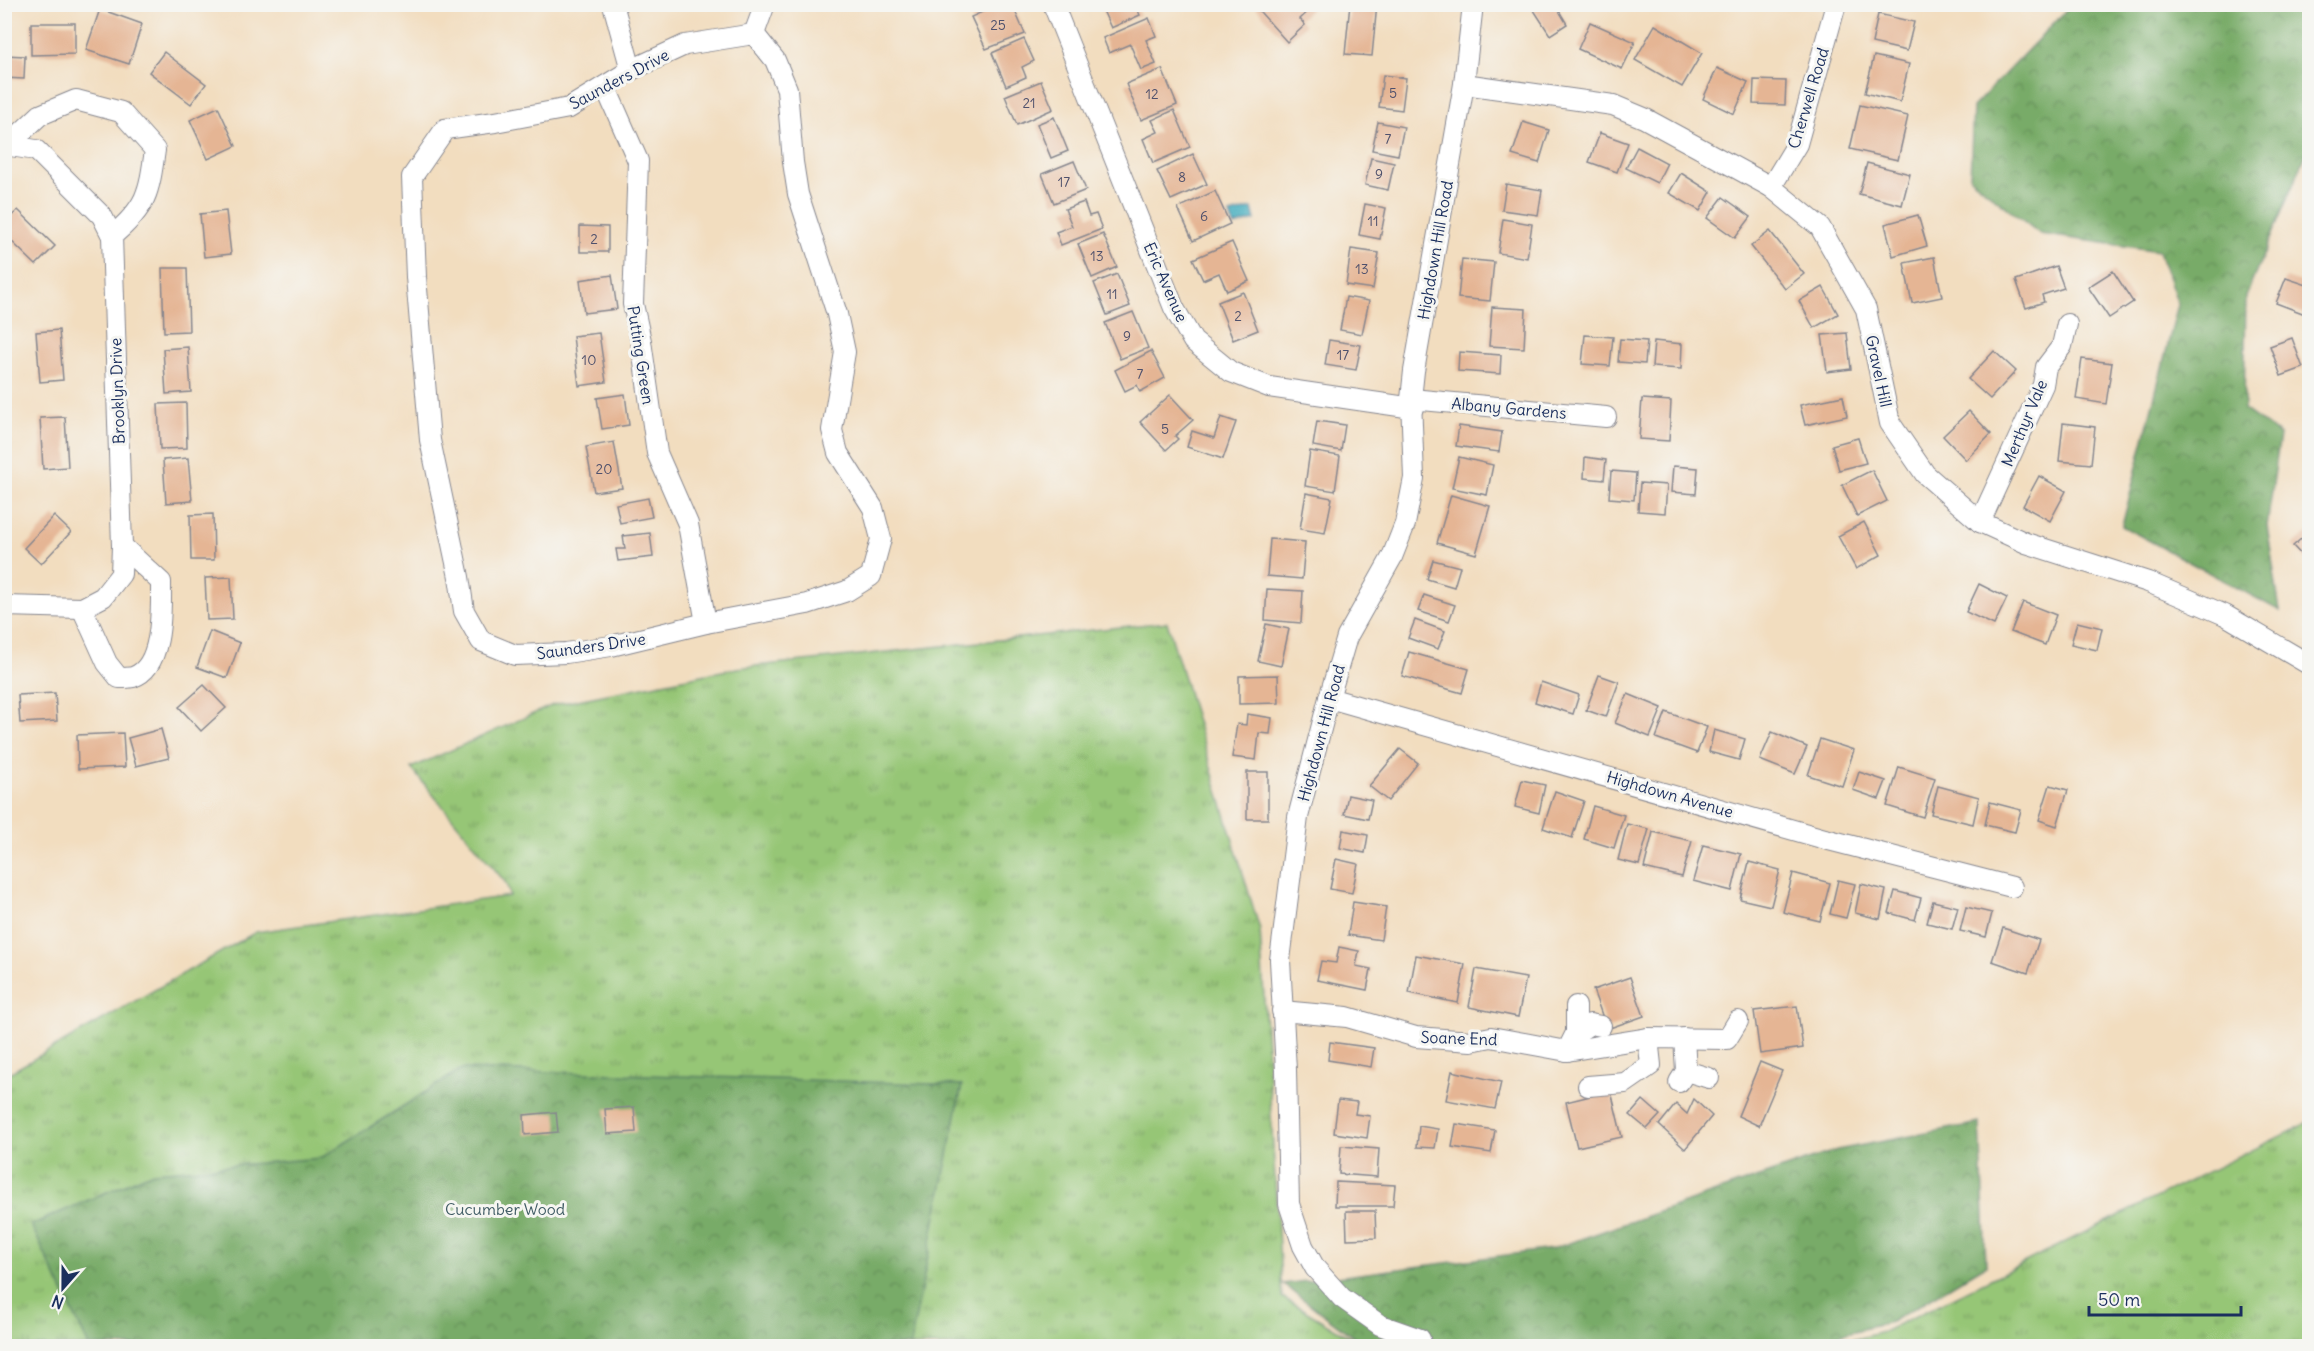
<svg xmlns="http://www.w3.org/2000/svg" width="2314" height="1351" font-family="Delius,sans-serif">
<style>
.grass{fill:url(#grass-tufts);stroke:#587a6a;stroke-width:1.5}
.forest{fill:url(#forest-crowns);stroke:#4a6d62;stroke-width:1.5}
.water{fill:#3daabc;stroke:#2c6c8d;stroke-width:1.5}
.building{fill:#e5b594}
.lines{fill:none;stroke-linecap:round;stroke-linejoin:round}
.minor-casing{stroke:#86868e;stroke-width:22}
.minor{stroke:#fff;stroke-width:20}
.labels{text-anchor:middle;stroke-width:6;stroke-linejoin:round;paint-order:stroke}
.number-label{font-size:14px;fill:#4e506c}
.street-label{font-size:16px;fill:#1b2f5e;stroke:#f6f6f2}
.park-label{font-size:16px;fill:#405c65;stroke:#f6f6f2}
</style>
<defs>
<pattern id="grass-tufts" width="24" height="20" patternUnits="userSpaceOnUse" patternTransform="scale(1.5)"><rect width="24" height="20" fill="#96c676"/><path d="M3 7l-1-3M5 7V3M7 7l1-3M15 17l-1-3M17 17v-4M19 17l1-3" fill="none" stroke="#7aa164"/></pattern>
<pattern id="forest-crowns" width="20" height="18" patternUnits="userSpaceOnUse" patternTransform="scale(1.5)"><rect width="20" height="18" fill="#78ab67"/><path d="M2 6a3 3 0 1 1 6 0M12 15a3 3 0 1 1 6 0" fill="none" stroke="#628c58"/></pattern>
</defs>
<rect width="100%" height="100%" fill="#f6f6f2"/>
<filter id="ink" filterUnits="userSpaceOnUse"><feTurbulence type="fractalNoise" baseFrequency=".0167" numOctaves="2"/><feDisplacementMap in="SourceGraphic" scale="12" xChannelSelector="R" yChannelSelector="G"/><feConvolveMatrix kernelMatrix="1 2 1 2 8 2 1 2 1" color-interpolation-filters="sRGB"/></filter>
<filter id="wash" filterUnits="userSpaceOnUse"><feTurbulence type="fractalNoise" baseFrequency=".008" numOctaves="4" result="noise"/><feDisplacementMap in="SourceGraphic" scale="24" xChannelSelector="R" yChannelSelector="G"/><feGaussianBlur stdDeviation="1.35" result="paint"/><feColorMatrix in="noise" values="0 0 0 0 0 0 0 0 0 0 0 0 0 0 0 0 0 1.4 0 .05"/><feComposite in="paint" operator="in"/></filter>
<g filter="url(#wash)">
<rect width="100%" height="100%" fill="#f2ddbf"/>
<!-- grass -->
<g class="grass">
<polygon points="1167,622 1260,930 1282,1297 1364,1346 5,1346 4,1076 256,932 510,896 506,883 411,768 553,705 737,668"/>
<polygon points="2309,1122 2309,1346 1827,1346 1883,1332"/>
</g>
<!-- forest -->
<g class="forest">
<polygon points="2072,4 2309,5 2309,147 2246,296 2244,409 2280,435 2267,526 2280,611 2122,526 2178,304 2159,251 2040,234 1970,178 1973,107"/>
<polygon points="462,1069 962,1085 910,1346 89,1346 31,1225 153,1172 321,1158"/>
<polygon points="1980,1123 1986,1265 1891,1322 1793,1346 1373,1346 1360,1342 1283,1284 1552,1249 1837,1150"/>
</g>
<!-- water -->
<polygon class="water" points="1252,208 1255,220 1234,226 1230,214"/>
<g id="blocks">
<!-- building -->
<g class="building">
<polygon points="1000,4 1012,4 1025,34 986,49 971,17"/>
<polygon points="1100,4 1135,4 1140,15 1111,28"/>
<polygon points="1253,4 1309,4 1312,8 1300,19 1305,25 1287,42"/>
<polygon points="1350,4 1377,4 1372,56 1345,54"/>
<polygon points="1530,4 1555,4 1567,24 1550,35"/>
<polygon points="100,9 142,24 129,64 86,50"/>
<polygon points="1878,14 1914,22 1907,51 1872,43"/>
<polygon points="1149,18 1156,36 1146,40 1156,64 1141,70 1130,44 1109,53 1103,38"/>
<polygon points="1590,22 1635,42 1622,69 1578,49"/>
<polygon points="31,23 75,23 75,54 31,55"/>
<polygon points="1655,25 1702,53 1682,87 1635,60"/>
<polygon points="1024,39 1034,61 1022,67 1026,77 1006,86 992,53"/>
<polygon points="164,52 206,84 191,104 149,72"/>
<polygon points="4,55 25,56 24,79 4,78"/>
<polygon points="1874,56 1909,64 1900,102 1865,93"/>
<polygon points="1717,68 1748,82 1734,114 1703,99"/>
<polygon points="1162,69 1177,105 1141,120 1126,84"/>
<polygon points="1383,75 1406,78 1402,110 1379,107"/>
<polygon points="1754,80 1786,81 1785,105 1753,104"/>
<polygon points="1041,81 1053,109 1017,125 1005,96"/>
<polygon points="1860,105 1908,116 1898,160 1850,149"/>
<polygon points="218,107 236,146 208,159 190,120"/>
<polygon points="1174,110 1190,147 1153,163 1143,139 1158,132 1152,120"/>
<polygon points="1054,117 1068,151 1051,158 1037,124"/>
<polygon points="1378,122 1404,127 1398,155 1372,150"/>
<polygon points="1523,122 1549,130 1539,163 1512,155"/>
<polygon points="1600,133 1628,143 1617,172 1589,162"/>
<polygon points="1637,147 1667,163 1657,183 1626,168"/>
<polygon points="1193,154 1207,184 1171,200 1157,171"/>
<polygon points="1371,158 1394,163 1388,190 1365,185"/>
<polygon points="1074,161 1086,190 1054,203 1042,174"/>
<polygon points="1867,163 1910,174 1902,205 1859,194"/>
<polygon points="1681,173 1711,192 1700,211 1669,193"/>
<polygon points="1506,184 1542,190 1538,215 1502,210"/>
<polygon points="1215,191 1230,224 1193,241 1178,208"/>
<polygon points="1723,197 1751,217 1735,238 1707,218"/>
<polygon points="1084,202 1089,216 1096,214 1102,229 1061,245 1056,232 1072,226 1065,209"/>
<polygon points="1365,204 1386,208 1380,239 1359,235"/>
<polygon points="18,210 55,246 36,265 4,234 4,223"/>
<polygon points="226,211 231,254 204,257 200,214"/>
<polygon points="1918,215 1927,246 1893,256 1885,224"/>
<polygon points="1503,219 1532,224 1527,258 1498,253"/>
<polygon points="580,226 608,227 608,252 580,252"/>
<polygon points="1770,231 1804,274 1785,289 1751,246"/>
<polygon points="1103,234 1117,267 1092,278 1078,244"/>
<polygon points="1232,242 1249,281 1227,291 1219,273 1203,280 1193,259"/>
<polygon points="1351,249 1379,253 1373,289 1346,285"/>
<polygon points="1934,257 1942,297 1912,303 1904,263"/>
<polygon points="1462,259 1494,262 1490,301 1458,298"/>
<polygon points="2056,266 2064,288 2042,295 2044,302 2026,308 2016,280"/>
<polygon points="162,268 187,268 189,331 164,332"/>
<polygon points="2113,271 2133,302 2109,318 2088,287"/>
<polygon points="1117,274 1130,306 1107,315 1094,283"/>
<polygon points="612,275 617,309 584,313 580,280"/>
<polygon points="2286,278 2310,286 2310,300 2305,314 2276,303"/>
<polygon points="1823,287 1838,314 1814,328 1799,301"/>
<polygon points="1243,292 1258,330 1233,340 1218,302"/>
<polygon points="1346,297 1369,301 1362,334 1340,330"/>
<polygon points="1492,307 1526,309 1524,348 1489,346"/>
<polygon points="1133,312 1148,348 1120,359 1105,323"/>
<polygon points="59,330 63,380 40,382 36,332"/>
<polygon points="599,333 606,382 579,386 573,336"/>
<polygon points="1847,333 1851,369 1827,372 1822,335"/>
<polygon points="1585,335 1613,337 1610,366 1582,364"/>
<polygon points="2292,338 2303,368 2281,376 2270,346"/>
<polygon points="1620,339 1647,341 1645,364 1618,362"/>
<polygon points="1329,340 1361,345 1356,370 1325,365"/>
<polygon points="1654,341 1682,344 1681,369 1652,367"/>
<polygon points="188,347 191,392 166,394 163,349"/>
<polygon points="1151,351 1165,378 1140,392 1137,385 1125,391 1115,370"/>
<polygon points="1994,351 2016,371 1990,399 1968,379"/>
<polygon points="1459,352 1501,355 1500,374 1458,371"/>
<polygon points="2082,359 2112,363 2106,404 2076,399"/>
<polygon points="625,394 629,425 602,429 597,398"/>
<polygon points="1170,395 1193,420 1175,436 1178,439 1166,450 1140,422"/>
<polygon points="1843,396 1847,416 1805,425 1800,405"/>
<polygon points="1642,399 1671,401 1669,441 1639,439"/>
<polygon points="186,403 187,448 160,449 158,404"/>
<polygon points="1969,411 1991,434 1966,460 1943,436"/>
<polygon points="65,417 68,467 43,469 40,418"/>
<polygon points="1221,417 1236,422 1223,459 1187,447 1192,431 1214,438"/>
<polygon points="1317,421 1345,425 1341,451 1313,446"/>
<polygon points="2063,423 2095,427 2091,464 2059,461"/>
<polygon points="1459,426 1502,432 1499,452 1456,446"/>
<polygon points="1858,438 1866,463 1839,470 1832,445"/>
<polygon points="614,442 622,488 594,492 586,447"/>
<polygon points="1310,451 1340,456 1335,491 1305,486"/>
<polygon points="1459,457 1493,465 1487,495 1452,488"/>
<polygon points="1585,457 1606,460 1604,480 1584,478"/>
<polygon points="188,458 192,501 166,503 163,460"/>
<polygon points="1673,466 1698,468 1696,494 1671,492"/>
<polygon points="1872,470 1887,501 1857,516 1842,485"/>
<polygon points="1611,471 1636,473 1634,500 1609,498"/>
<polygon points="2039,476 2066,491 2050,521 2023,506"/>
<polygon points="1640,483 1667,485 1665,513 1638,511"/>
<polygon points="1306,493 1332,498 1325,533 1300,529"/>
<polygon points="1451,495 1490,506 1476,554 1437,543"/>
<polygon points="648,498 652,517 620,523 616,504"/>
<polygon points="213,514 214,560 191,560 190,515"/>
<polygon points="54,516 71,532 41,564 24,548"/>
<polygon points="1864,522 1881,555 1856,569 1838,536"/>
<polygon points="2310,531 2310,564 2293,546"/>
<polygon points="650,533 653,557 618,561 616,549 625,549 623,536"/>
<polygon points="1270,539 1305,542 1302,579 1267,576"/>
<polygon points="1433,560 1460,567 1454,587 1427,579"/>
<polygon points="231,577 233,619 207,620 205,578"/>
<polygon points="1979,584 2007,598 1994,625 1966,612"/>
<polygon points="1267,589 1303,591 1301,623 1265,620"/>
<polygon points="1424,595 1455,605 1449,621 1418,611"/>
<polygon points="2023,602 2056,615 2045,645 2011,632"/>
<polygon points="1415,620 1445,631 1438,649 1408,638"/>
<polygon points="2077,622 2102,628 2097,650 2071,644"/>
<polygon points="1266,624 1289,629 1281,666 1258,661"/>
<polygon points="210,631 240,643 227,678 197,667"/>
<polygon points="1409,652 1469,669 1462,693 1402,676"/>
<polygon points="1278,675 1279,703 1239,704 1239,676"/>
<polygon points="1599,675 1619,682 1606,717 1586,710"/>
<polygon points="1541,682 1579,695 1573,714 1535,702"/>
<polygon points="204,685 226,708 201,731 179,707"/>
<polygon points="55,693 57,721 20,723 18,695"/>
<polygon points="1628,694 1662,708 1650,737 1615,723"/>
<polygon points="1666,712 1707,727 1697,753 1656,738"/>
<polygon points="1247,714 1272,718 1270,734 1259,733 1256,760 1232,757 1237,724 1246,725"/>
<polygon points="161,729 169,758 136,766 128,738"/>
<polygon points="1714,730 1745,739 1739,760 1709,752"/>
<polygon points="1772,732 1807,747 1795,774 1760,760"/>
<polygon points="123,733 125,767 78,769 77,735"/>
<polygon points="1820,739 1854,750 1842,786 1808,775"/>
<polygon points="1400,749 1418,763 1388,801 1369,786"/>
<polygon points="1899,767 1935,778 1923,817 1887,806"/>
<rect x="1247" y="772" width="21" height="47"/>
<polygon points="1859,772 1886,781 1879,799 1853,790"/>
<polygon points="1522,780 1545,785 1539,813 1515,807"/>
<polygon points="2050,785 2068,790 2057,826 2039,820"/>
<polygon points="1938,786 1979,797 1973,824 1931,814"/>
<polygon points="1555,791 1584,801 1572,838 1543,828"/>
<polygon points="1348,795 1372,800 1368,819 1344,814"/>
<polygon points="1990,802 2021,810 2015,832 1985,825"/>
<polygon points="1593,806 1624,815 1614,848 1584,839"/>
<polygon points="1627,824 1649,829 1639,865 1618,860"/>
<polygon points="1343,830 1368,835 1365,853 1340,848"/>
<polygon points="1653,832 1692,841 1682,877 1644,868"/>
<polygon points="1703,845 1741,854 1732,891 1693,881"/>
<polygon points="1336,859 1358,864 1352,893 1330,889"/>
<polygon points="1749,862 1780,870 1771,906 1740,899"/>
<polygon points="1793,873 1830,883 1820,921 1783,912"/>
<polygon points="1838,880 1855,884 1846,918 1830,914"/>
<polygon points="1861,884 1886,890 1880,919 1855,913"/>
<polygon points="1895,891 1921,898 1915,920 1889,913"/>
<polygon points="1933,901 1958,907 1952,929 1927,923"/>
<polygon points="1353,902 1386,907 1381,940 1348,935"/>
<polygon points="1966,907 1992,913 1986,937 1960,931"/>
<polygon points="2003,928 2039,940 2028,973 1992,961"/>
<polygon points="1339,947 1359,951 1356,966 1371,969 1367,990 1317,980 1321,961 1336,963"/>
<polygon points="1416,955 1465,964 1458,1003 1409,993"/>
<polygon points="1476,969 1526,978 1518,1017 1469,1007"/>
<polygon points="1630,977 1644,1016 1607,1029 1593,990"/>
<polygon points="1797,1006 1803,1048 1760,1054 1754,1011"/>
<polygon points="1330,1042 1374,1048 1371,1067 1328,1060"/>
<polygon points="1760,1062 1782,1071 1759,1126 1738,1116"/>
<polygon points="1452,1071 1501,1082 1495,1109 1446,1100"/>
<polygon points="1611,1091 1622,1137 1577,1147 1566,1102"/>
<polygon points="1694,1099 1712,1116 1685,1149 1659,1125 1676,1104 1687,1114"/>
<polygon points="1338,1100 1357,1102 1355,1114 1370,1116 1367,1138 1334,1133"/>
<polygon points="1643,1100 1660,1115 1647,1129 1630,1115"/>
<polygon points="634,1107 636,1132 607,1134 605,1109"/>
<polygon points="556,1112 558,1132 525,1135 524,1115"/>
<polygon points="1456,1124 1495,1130 1491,1153 1452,1147"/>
<polygon points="1419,1126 1438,1129 1435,1148 1417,1147"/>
<polygon points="1341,1146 1379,1149 1377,1177 1339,1174"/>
<polygon points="1336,1182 1395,1185 1393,1206 1335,1206"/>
<polygon points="1346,1211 1375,1211 1376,1238 1347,1239"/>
</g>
</g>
</g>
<g filter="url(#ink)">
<use href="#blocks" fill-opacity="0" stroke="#86868e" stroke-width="1.5"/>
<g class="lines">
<defs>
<g id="minor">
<polyline points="613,4 631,70"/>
<polyline points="1053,4 1174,308 1193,341 1231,372 1269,387 1413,408"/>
<polygon points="754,34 775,60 787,89 793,162 798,194 837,314 845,352 832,430 838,453 873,508 881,539 871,576 847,591 807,604 706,623 611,646 566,653 515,655 481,641 464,611 459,577 430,440 416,277 412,177 445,129 495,122 569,108 631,70 685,45"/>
<polyline points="754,34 765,4"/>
<polyline points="1464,84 1613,105 1644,118 1771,187 1820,227 1866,309 1890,423 1925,474 1980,522 2026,543 2148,582 2225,615 2310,665"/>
<polyline points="605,86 638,161 633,304 641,341 657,453 688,524 706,623"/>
<polyline points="4,145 36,150 102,216 112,236 122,546 121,574 103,597 82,608 4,606"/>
<path d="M8 145 40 115 76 100 121 112 155 150C149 193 147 207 112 236"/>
<polyline points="1771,187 1797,144 1836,4"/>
<polyline points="1411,399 1606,417"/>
<polyline points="1980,522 2043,385 2046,367 2062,346 2067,324"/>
<path d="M82 608 107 663 119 678C124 678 129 678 133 677 164 667 161 607 161 582L122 546"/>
<polyline points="1329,698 1825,839 2012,887"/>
<polyline points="1282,1011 1347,1017 1416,1037 1471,1041 1491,1037 1567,1051 1648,1038 1727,1039 1738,1021"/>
<polyline points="1576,1033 1590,1024 1601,1026"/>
<polyline points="1567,1051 1576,1033 1576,1006"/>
<polyline points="1686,1071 1709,1078"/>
<polyline points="1679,1082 1686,1071 1684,1038"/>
<polyline points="1588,1086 1625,1083 1651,1065 1648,1038"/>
<polyline points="1420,1339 1380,1325 1342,1298 1315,1268 1303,1246 1289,1204 1286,1070 1280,960 1298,817 1329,698 1347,637 1392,557 1405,524 1414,478 1411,399 1414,371 1464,84 1473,4"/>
</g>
</defs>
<!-- minor casing -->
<use href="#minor" class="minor-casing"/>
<!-- minor -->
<use href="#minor" class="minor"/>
</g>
</g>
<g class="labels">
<!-- number labels -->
<g class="number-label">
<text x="998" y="30">25</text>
<text x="1393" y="98">5</text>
<text x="1152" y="99">12</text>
<text x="1029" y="108">21</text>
<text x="1388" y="144">7</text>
<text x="1379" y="179">9</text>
<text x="1182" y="182">8</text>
<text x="1064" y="187">17</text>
<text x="1204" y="221">6</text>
<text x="1373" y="226">11</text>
<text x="594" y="244">2</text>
<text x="1097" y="261">13</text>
<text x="1362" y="274">13</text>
<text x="1112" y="299">11</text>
<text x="1238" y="321">2</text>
<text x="1127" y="341">9</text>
<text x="1343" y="360">17</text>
<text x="589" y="365">10</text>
<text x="1140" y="379">7</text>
<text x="1165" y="434">5</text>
<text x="604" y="474">20</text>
</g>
<!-- street labels -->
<g class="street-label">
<text transform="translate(619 79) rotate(-28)" y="6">Saunders Drive</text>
<text transform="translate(1808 98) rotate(-73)" y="6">Cherwell Road</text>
<text transform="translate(1435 250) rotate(-80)" y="6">Highdown Hill Road</text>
<text transform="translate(1166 282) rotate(66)" y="6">Eric Avenue</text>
<text transform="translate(641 355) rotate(81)" y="6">Putting Green</text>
<text transform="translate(1879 371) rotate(78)" y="6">Gravel Hill</text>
<text transform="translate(117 391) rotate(-92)" y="6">Brooklyn Drive</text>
<text transform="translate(1509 408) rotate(5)" y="6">Albany Gardens</text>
<text transform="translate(2024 423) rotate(-67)" y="6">Merthyr Vale</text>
<text transform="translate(591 646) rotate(-8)" y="6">Saunders Drive</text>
<text transform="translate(1321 733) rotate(-75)" y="6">Highdown Hill Road</text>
<text transform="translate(1670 794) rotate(16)" y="6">Highdown Avenue</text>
<text transform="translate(1459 1038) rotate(2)" y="6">Soane End</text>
</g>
<!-- park labels -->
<g class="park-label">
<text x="505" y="1215">Cucumber Wood</text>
</g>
</g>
<!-- margin -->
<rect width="2314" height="1351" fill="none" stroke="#f6f6f2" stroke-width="24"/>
<!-- north arrow -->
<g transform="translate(63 1288) rotate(201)" stroke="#f6f6f2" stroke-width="4.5" paint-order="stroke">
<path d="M0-4.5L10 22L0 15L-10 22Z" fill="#1b2f5e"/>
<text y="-9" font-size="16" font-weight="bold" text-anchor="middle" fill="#1b2f5e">N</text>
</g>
<!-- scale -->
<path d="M2089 1306v9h152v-9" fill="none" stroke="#1b2f5e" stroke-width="3"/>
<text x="2098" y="1306" font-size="18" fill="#1b2f5e" stroke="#f6f6f2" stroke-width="4.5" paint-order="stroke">50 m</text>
</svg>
